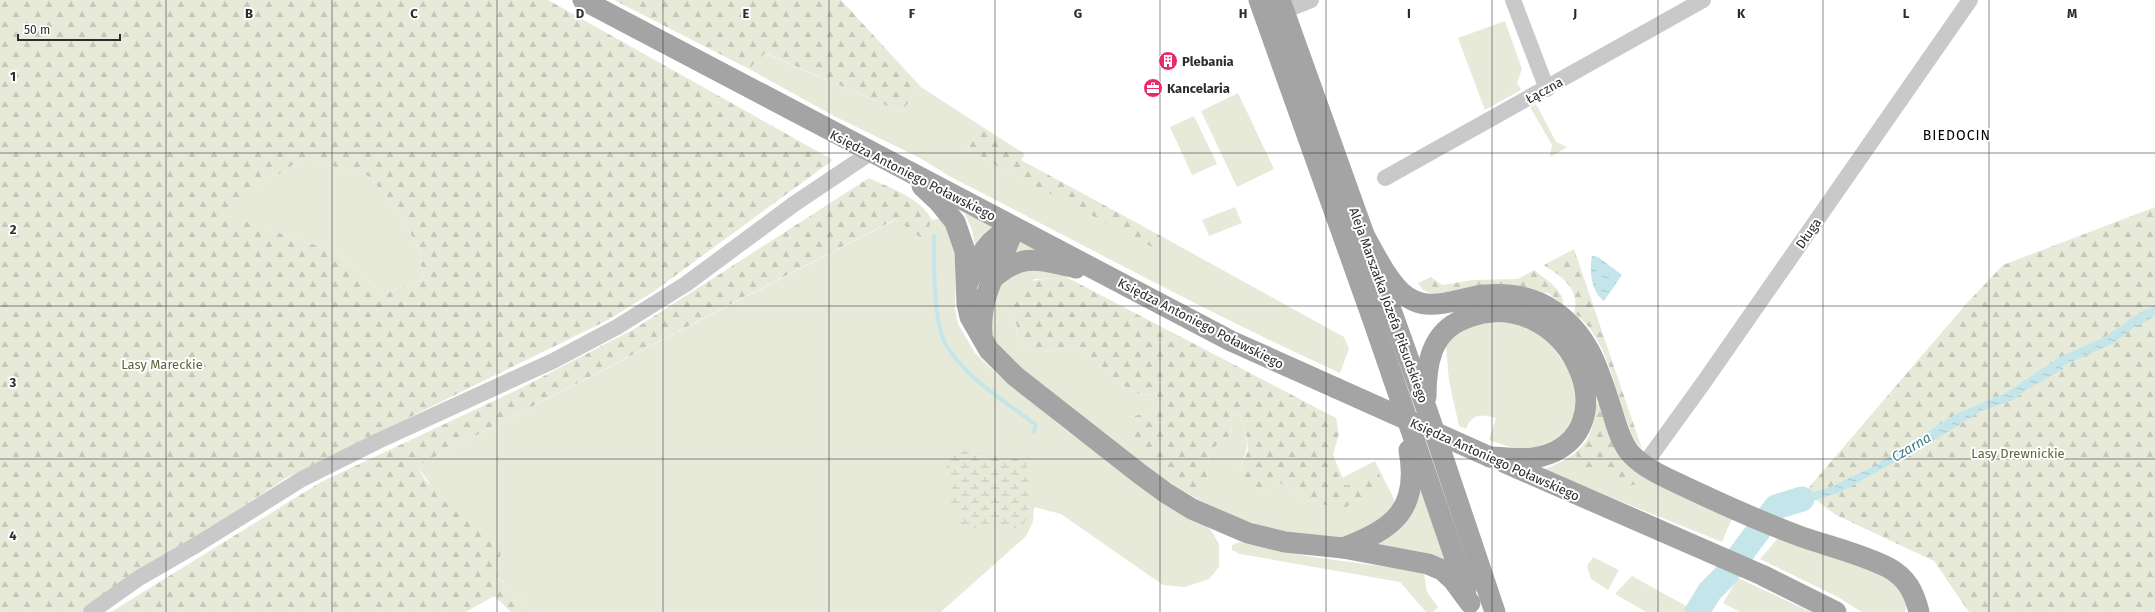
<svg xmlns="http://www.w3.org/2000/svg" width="2155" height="612" font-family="'Fira Sans',sans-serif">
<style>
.green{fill:#e7ead9}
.forest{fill:url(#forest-firs);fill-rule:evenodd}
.wetland{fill:url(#wetland-marsh)}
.water{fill:url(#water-ripples)}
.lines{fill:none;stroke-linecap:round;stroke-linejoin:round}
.stream{stroke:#c4e6eb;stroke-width:4}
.river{stroke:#c4e6eb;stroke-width:25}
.minor{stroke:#c9c9c9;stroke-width:16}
.major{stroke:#a4a4a4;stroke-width:21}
.major-bridge{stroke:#a4a4a4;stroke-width:21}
.grid{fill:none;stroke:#2c2c2c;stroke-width:1;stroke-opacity:0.55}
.labels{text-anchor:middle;stroke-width:4;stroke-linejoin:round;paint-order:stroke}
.poi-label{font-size:13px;font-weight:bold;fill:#2c2c2c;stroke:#fff;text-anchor:start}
.street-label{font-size:13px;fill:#2c2c2c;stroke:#fff}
.park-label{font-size:13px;fill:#5b6739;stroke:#fff}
.neighbourhood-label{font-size:14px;letter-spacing:1px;fill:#000;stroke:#fff}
.water-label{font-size:14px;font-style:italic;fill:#387e88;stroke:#fff}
.grid-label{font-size:13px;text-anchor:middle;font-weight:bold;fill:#2c2c2c;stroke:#fff;stroke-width:4;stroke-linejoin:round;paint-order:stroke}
</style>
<defs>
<pattern id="forest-firs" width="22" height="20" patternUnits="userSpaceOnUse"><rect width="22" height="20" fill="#e7ead9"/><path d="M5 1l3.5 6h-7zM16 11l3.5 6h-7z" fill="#c6c9ba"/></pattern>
<pattern id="wetland-marsh" width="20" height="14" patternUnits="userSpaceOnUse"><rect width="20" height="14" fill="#e7ead9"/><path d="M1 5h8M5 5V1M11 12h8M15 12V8" fill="none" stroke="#c6c9ba"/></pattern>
<pattern id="water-ripples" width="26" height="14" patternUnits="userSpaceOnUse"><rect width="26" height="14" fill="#c4e6eb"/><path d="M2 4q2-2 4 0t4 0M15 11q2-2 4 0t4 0" fill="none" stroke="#a9c5ca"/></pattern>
</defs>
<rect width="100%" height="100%" fill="#fff"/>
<!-- green -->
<g class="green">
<polygon points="1505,21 1522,69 1517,83 1521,90 1485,110 1458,38"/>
<path d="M764 53 901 112 921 87 981 126 967 150 1154 247 1161 236 1344 337 1349 349 1340 373C1207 313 1079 242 949 176L920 158 836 117 749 69Z"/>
<polygon points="1238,93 1274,169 1237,187 1201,111"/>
<polygon points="1536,104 1556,142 1567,147 1550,157 1552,145 1530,107"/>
<polygon points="1194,116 1217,164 1192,175 1170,127"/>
<polygon points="303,158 369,176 400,214 419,249 423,279 383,294 336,252 220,213"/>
<polygon points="1235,207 1242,223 1209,236 1202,220"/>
<polygon points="965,214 967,214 994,227 976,251 972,230"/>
<polygon points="943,218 956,245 955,310 958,324 975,353 996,373 1067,431 1211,530 1219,544 1219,567 1209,579 1185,587 1163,585 1061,514 1034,507 1033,522 1026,536 941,612 536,612 498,577 417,466 897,219 921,238 929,227 932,220"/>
<polygon points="1020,240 1047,254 1008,259"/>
<path d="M1022 268 1058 271 1068 278 1034 279 1011 317 1017 325 1016 334 1021 346C1041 356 1050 352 1070 345 1097 355 1113 386 1141 394 1145 396 1152 394 1156 393L1161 408 1131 417 1207 483 1209 451 1232 434 1230 415 1239 414C1248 440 1251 444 1239 470L1257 494 1280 483 1311 503 1346 486 1342 478 1375 461 1395 501C1389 516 1383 517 1370 525 1364 528 1358 533 1352 535 1337 541 1310 536 1295 533 1205 520 1136 459 1066 405 1044 388 989 351 989 320 989 316 997 286 999 283 1004 277 1016 272 1022 268Z"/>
<path d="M1514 322 1544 335 1574 377 1576 413 1564 435 1532 450 1513 448 1489 440 1496 418C1482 414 1472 413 1466 429L1459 426 1449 381 1446 347 1455 334 1475 324Z"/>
<path d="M1603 401 1611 429 1733 516 1722 542 1543 470C1579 455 1593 445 1596 404Z"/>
<polygon points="1419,486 1445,560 1374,543"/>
<path d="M1778 538C1805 547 1885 566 1900 586 1906 595 1908 603 1905 612H1862L1836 596 1760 559Z"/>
<polygon points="1239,542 1306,556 1424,572 1427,592 1438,607 1433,612 1426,612 1400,582 1240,554 1232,550 1232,545"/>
<polygon points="1593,557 1619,570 1608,590 1591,579 1587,566"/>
<polygon points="1632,576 1697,612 1646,612 1615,594"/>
<polygon points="1738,578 1811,612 1812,612 1740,612 1723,603"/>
</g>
<!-- forest -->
<g class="forest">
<path d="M0 0H548L833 160 653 292 606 321 286 478 81 612H0ZM303 158 369 176 400 214 419 249 423 279 383 294 336 252 221 213Z"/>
<polygon points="614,0 841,0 921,87 901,112 765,53 749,69"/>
<polygon points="981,126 1025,154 1021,160 1161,236 1154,248 967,150"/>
<path d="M869 178C890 188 921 198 932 220L929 227 921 238 896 219 417 466 426 481 501 548 498 577 536 612H511L494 596 466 612H111L321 482 519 389 634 329Z"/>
<polygon points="2155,207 2155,612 1969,612 1934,561 1836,515 1805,492 1967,303 2003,265"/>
<path d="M1574 249 1642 449C1631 437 1628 425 1623 410 1612 377 1604 335 1574 313 1581 289 1562 277 1544 265Z"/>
<path d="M1534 270C1543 277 1566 292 1563 305L1548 293 1498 284 1433 294 1423 290 1418 283 1431 277 1442 285 1473 280 1518 279Z"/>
<path d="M1068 278 1336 418 1339 434 1333 455 1346 486 1379 473 1382 486 1346 507 1311 503 1280 483 1257 494 1244 488 1239 470 1248 451 1247 438 1239 414 1230 415 1232 434 1209 451 1207 483 1197 492 1162 470 1129 438 1131 417 1161 408 1156 393C1152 394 1145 396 1141 394 1113 386 1097 355 1070 345 1049 352 1041 356 1021 346L1016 334 1017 325 1011 317 1006 301C1028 277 1037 279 1068 278Z"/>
<path d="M1605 408 1639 472V484L1622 487 1617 474 1608 471 1580 474 1576 452C1583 446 1589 440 1592 431 1595 424 1594 416 1599 409Z"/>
</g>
<!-- wetland -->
<path class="wetland" d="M956 449 1022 460 1027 464C1028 483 1034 514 1020 529L989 526 965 529 957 524 959 514 950 501 952 491 946 468 948 455Z"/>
<!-- water -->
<g class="water">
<path d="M1592 256 1598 257 1622 275 1604 301C1591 292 1589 270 1592 256Z"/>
<polygon points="2155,305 2155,316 2130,330 2112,344 2063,366 2063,369 2029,388 2013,400 1981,411 1938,438 1841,492 1809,502 1788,506 1774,514 1766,511 1774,504 1828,488 1879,464 1881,461 1956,414 2006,393 2058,358 2106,336 2136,315"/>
</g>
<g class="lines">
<!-- stream -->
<path class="stream" d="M934 236C934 263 933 320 945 343 965 378 1005 401 1036 425L1034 432"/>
<!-- river -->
<polyline class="river" points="1697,612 1710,591 1724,577 1776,507 1802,499"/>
<!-- minor -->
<g class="minor">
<polyline points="1513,0 1547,89"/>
<polyline points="1284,11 1311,0"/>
<polyline points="1385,178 1703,0"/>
<polyline points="1644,465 1704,382 1970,0"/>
<polyline points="91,612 139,578 198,544 302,479 378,441 553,361 617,327 686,284 794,204 870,153"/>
</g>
<!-- major -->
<g class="major">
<polyline points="583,0 1231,341 1336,388"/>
<polyline points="1259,0 1373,320 1466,590"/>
<polyline points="1280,0 1428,413 1495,612"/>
<polyline points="922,186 938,201 955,222 965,251 967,304 970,317 989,350 1015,376 1140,474 1166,493 1192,509 1248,533 1285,542 1343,548 1428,564 1442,570 1453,580 1470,603"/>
<path d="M1364 235C1375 254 1385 276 1401 292 1426 316 1456 298 1485 295 1509 293 1534 297 1554 311 1591 336 1600 374 1613 414 1617 428 1622 444 1631 454 1647 471 1670 479 1690 489 1726 506 1764 523 1802 537 1831 547 1862 554 1889 568 1907 578 1914 592 1919 612"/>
<path d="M990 281C1021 252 1038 259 1076 268"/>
<path d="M968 283C979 257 986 239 1014 227"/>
<path d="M982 334C979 290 1002 267 1014 227"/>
<path d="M1426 397C1426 364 1431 332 1464 319 1566 277 1637 434 1539 457 1524 461 1506 457 1490 457"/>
<polyline points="1503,462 1762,575 1836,612"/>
<path d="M1343 548C1393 529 1420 510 1409 450"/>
</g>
<!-- major-bridge -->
<polyline class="major-bridge" points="1336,388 1490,457"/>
</g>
<!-- grid -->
<path class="grid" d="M166 0V612M332 0V612M497 0V612M663 0V612M829 0V612M995 0V612M1160 0V612M1326 0V612M1492 0V612M1658 0V612M1823 0V612M1989 0V612M0 153H2155M0 306H2155M0 459H2155"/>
<!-- icons -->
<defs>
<symbol id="building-disc" viewBox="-11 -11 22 22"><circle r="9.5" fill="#e62b6b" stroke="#fff"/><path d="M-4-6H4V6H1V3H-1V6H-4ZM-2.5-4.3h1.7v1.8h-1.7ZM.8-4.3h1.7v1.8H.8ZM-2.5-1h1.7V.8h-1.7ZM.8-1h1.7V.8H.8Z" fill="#fff"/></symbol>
<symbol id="office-disc" viewBox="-11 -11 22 22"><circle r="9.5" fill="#e62b6b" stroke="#fff"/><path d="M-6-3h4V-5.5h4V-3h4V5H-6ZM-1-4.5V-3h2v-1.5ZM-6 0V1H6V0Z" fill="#fff"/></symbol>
</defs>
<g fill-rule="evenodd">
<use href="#building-disc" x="1157" y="50" width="22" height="22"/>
<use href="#office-disc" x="1142" y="77" width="22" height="22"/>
</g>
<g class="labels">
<!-- poi labels -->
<g class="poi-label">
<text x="1182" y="66">Plebania</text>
<text x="1167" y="93">Kancelaria</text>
</g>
<!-- street labels -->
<g class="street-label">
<text transform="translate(1544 90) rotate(-29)" y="5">Łączna</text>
<text transform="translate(913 175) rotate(27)" y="5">Księdza Antoniego Poławskiego</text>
<text transform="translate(1808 233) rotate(-55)" y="5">Długa</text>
<text transform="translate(1389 305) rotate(70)" y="5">Aleja Marszałka Józefa Piłsudskiego</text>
<text transform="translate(1201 323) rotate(27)" y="5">Księdza Antoniego Poławskiego</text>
<text transform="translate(1495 459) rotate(24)" y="5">Księdza Antoniego Poławskiego</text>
</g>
<!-- park labels -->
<g class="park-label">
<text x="162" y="369">Lasy Mareckie</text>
<text x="2018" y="458">Lasy Drewnickie</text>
</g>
<!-- neighbourhood labels -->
<g class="neighbourhood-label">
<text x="1957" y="140">BIEDOCIN</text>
</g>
<!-- water labels -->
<g class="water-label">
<text transform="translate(1911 447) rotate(-31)" y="5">Czarna</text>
</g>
</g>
<g class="grid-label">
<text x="249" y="18">B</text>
<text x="414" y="18">C</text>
<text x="580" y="18">D</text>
<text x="746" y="18">E</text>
<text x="912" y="18">F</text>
<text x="1078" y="18">G</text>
<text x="1243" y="18">H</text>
<text x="1409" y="18">I</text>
<text x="1575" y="18">J</text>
<text x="1741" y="18">K</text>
<text x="1906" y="18">L</text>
<text x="2072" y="18">M</text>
<text x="13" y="81">1</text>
<text x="13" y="234">2</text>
<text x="13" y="387">3</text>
<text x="13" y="540">4</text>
</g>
<!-- scale -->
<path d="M18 34v6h102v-6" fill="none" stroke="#2c2c2c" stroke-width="2"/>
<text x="24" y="34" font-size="12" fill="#2c2c2c" stroke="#ffffff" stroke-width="3" paint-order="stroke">50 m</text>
</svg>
